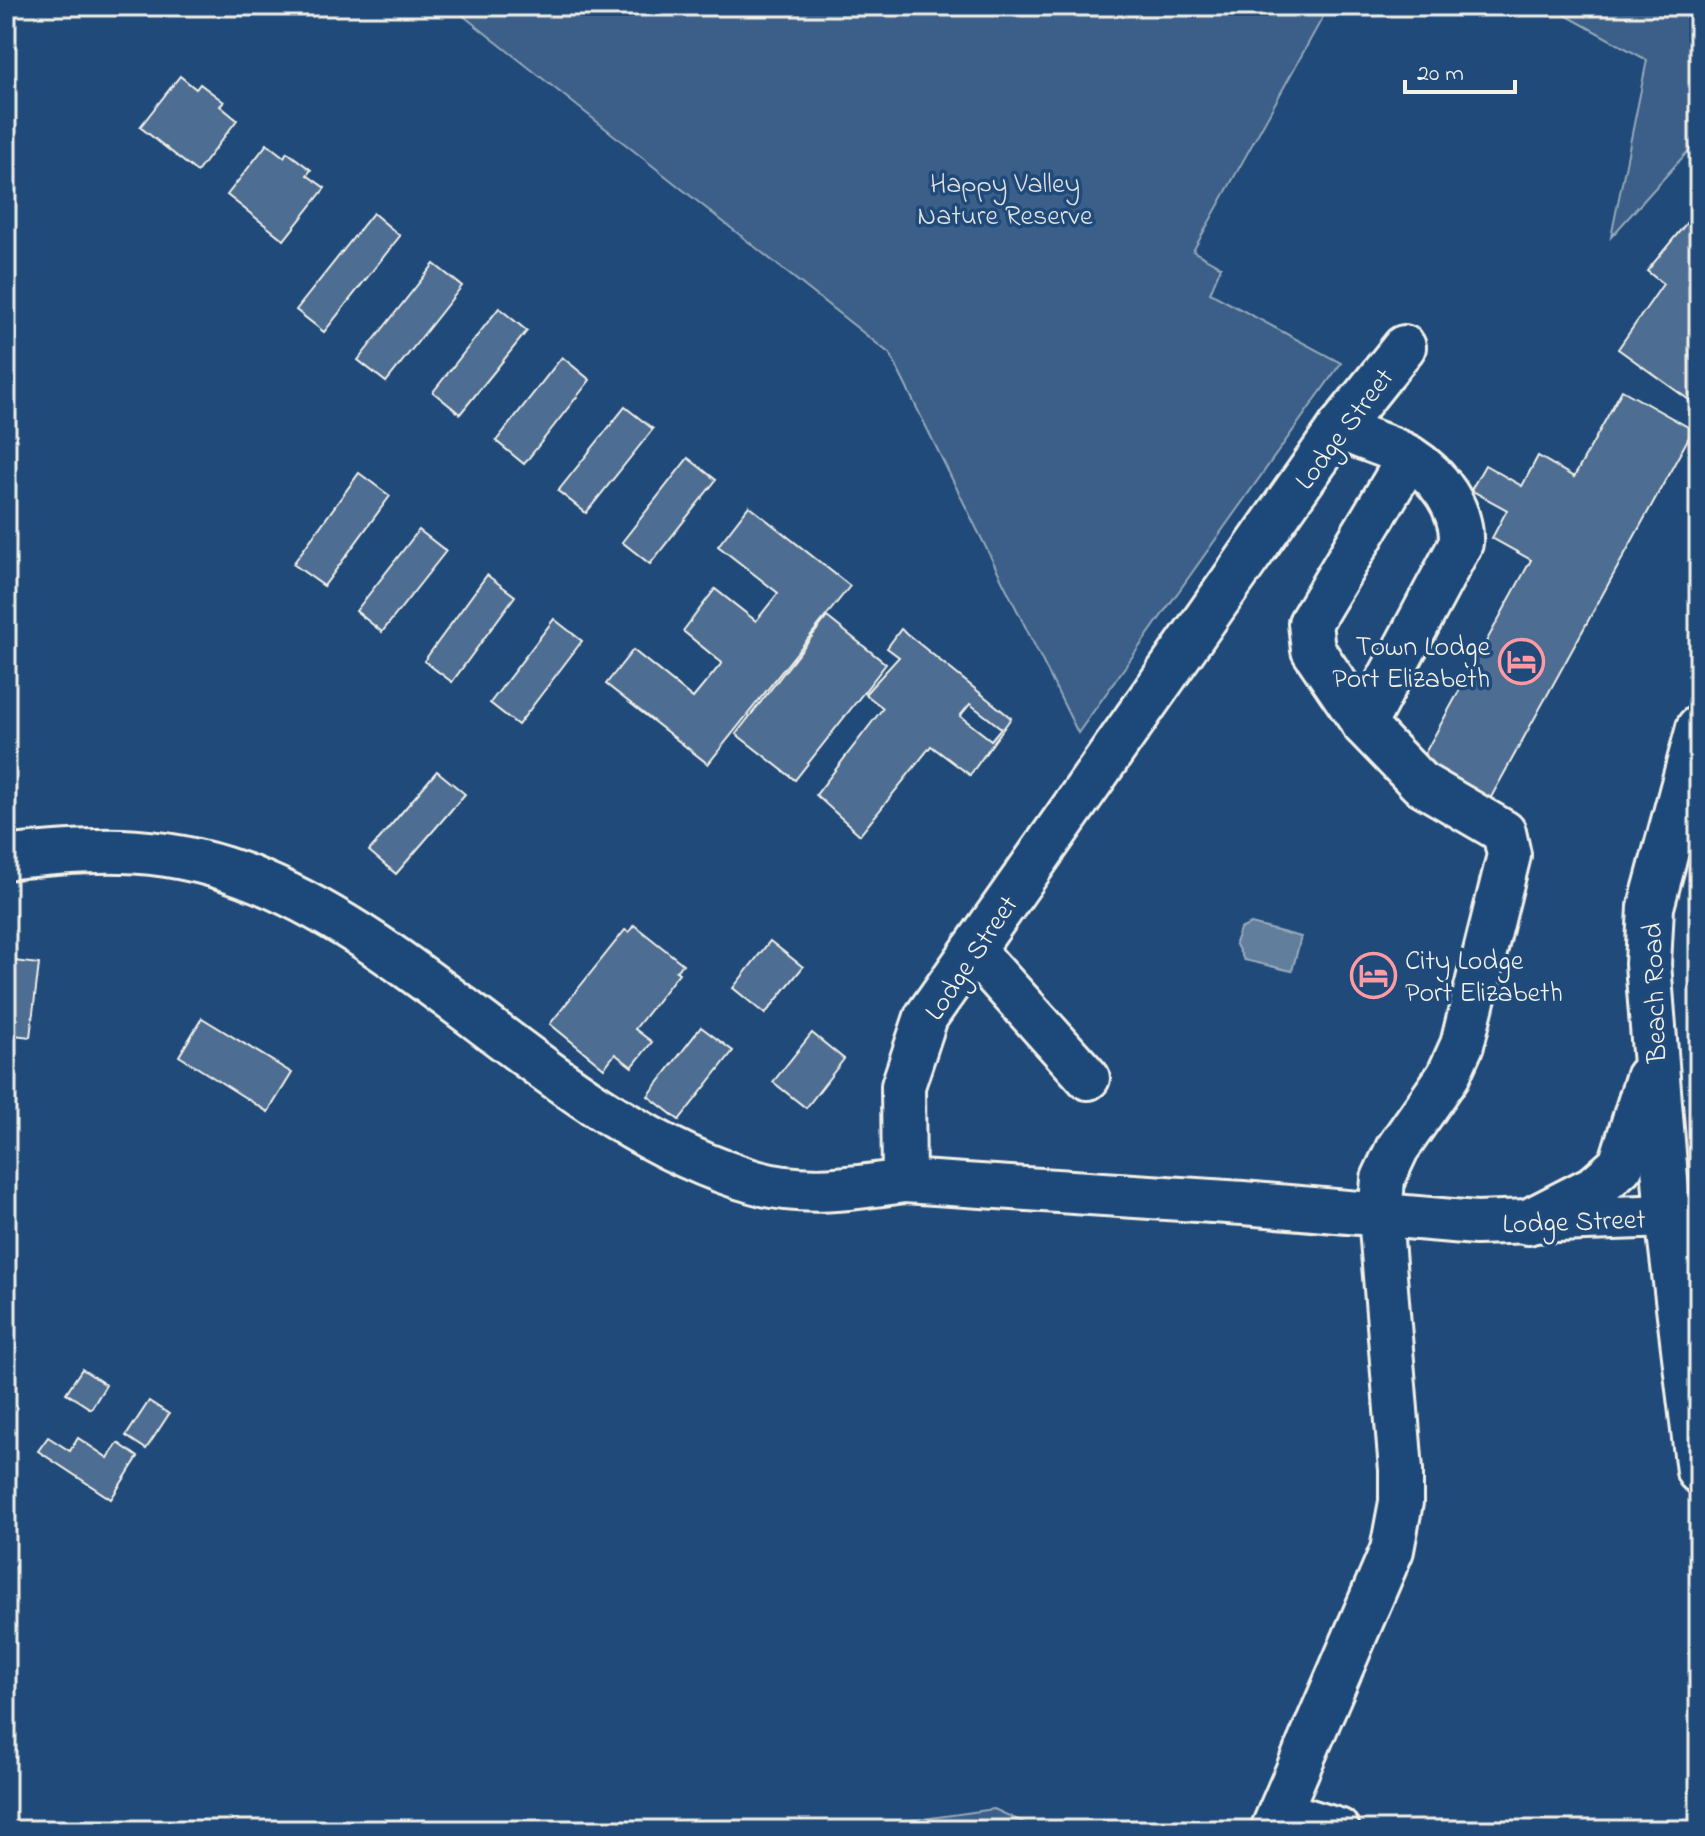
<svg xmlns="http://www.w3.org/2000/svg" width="1705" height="1836" font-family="'Indie Flower',sans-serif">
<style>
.green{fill:#3a5f88;stroke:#97a8b8;stroke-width:2}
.water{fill:#627e9d;stroke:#9cacbb;stroke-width:2}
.building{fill:#4d6e92;stroke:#f4f1e8;stroke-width:2;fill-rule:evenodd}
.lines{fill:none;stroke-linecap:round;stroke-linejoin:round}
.minor-casing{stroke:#f4f1e8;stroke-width:48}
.major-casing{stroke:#f4f1e8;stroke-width:50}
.minor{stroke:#1f4a7a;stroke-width:42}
.major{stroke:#1f4a7a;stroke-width:44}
.labels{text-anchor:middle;stroke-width:7;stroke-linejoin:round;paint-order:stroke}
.park-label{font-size:28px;fill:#e1e2de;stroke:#1f4a7a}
.street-label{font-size:28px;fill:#f4f1e8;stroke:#1f4a7a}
.poi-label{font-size:28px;fill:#f4f1e8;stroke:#1f4a7a;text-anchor:end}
</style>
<rect width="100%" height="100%" fill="#1f4a7a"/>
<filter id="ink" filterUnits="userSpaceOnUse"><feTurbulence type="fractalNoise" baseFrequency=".0125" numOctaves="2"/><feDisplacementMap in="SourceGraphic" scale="16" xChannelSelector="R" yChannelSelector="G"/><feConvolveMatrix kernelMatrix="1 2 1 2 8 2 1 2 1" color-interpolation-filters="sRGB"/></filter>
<g filter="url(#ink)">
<!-- green -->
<g class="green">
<polygon points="451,6 1329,6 1193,251 1221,267 1210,293 1341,363 1078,733 890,354"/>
<polygon points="1549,6 1699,6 1699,139 1611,237 1647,60"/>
<polygon points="994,1809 1040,1830 846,1830"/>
</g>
<!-- water -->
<polygon class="water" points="1251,924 1301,937 1292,971 1244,960 1235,943 1240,929"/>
<!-- building -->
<g class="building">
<polygon points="180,76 196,89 200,84 224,102 220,106 237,120 197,172 140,127"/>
<polygon points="267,144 284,157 287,152 311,170 307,175 325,188 284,240 227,195"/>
<polygon points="373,213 400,236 324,332 296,310"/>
<polygon points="1688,221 1699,230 1699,407 1618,349 1663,284 1647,271"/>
<polygon points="434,264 462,286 386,382 358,360"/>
<polygon points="499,308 527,331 460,414 433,392"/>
<polygon points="562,357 590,380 524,464 496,441"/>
<polygon points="1622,390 1693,430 1489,801 1420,762 1531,560 1492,538 1507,510 1471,490 1485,465 1522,486 1538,456 1574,477"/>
<polygon points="625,407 653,429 586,513 558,491"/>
<polygon points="688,458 716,480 650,564 622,542"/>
<polygon points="359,473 390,496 324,586 293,564"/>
<polygon points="749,506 850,586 708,764 606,684 633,650 693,698 722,663 683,631 715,589 756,621 778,593 718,546"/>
<polygon points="419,530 446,551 382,632 356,611"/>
<polygon points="487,575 515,596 452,682 424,661"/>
<polygon points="827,617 886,664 795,780 736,734"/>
<polygon points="554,619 582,641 518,725 490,703"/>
<path d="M901 629 1011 718 970 775 931 746 860 835 816 795 883 708 865 694 899 657 887 648ZM970 704 1001 728 991 740 960 716Z"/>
<polygon points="437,771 465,794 396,874 369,851"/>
<polygon points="634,925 683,964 676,971 679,973 635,1029 652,1042 632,1067 615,1054 604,1068 550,1024 625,930 629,932"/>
<polygon points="770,941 803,967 765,1014 733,988"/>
<polygon points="6,960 39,964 30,1037 6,1034"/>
<polygon points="202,1018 292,1073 268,1112 179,1056"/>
<polygon points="701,1027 733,1051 679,1120 648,1096"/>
<polygon points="812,1033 844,1059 806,1108 773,1082"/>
<polygon points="82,1369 106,1385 91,1409 66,1393"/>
<polygon points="149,1401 169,1414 146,1449 126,1436"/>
<polygon points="48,1437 70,1451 78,1438 108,1458 118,1443 138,1457 111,1499 38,1451"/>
</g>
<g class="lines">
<defs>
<g id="minor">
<polyline points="1404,347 1340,427 926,1017 903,1086 904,1181 1243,1203 1476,1223 1699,1215"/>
<polyline points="1364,725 1313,650 1310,623 1409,457"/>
<path d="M6 858C100 847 171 844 261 882 438 956 571 1130 755 1182 803 1196 856 1188 904 1181"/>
<polyline points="973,950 1088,1078"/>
<polyline points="1280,1812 1338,1830"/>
<path d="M1272 1830 1392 1550 1401 1502V1470L1380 1216 1383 1179 1397 1149 1448 1076 1462 1045 1509 855 1504 832 1420 783 1364 725 1461 543C1463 509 1438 475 1409 457 1387 444 1361 440 1340 427"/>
</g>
<g id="major">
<polyline points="1699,728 1651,907 1648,964 1668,1216 1699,1471"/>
<polyline points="1528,1222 1596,1187 1621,1165 1648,1078"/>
</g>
</defs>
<!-- minor casing -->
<use href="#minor" class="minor-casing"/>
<!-- major casing -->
<use href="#major" class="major-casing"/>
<!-- minor -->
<use href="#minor" class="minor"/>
<!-- major -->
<use href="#major" class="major"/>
</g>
</g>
<!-- icons -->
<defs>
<symbol id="hotel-ring" viewBox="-11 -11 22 22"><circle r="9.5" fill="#1f4a7a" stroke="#ff9aa2" stroke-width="1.5"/><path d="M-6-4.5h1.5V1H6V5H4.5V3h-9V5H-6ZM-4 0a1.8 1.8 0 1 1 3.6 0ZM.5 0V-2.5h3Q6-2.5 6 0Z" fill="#ff9aa2"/></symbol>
</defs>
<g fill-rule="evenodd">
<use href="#hotel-ring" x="1496" y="636" width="51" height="51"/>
<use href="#hotel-ring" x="1348" y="950" width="51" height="51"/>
</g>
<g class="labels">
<!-- park labels -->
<g class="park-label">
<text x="1005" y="192">Happy Valley<tspan x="1005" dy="32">Nature Reserve</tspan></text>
</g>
<!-- street labels -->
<g class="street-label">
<text transform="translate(1343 428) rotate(-53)" y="10">Lodge Street</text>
<text transform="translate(970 957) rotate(-56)" y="10">Lodge Street</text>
<text transform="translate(1653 993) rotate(-92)" y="10">Beach Road</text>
<text transform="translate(1574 1220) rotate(-2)" y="10">Lodge Street</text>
</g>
<!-- poi labels -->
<g class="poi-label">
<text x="1490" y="655">Town Lodge<tspan x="1490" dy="32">Port Elizabeth</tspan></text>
<text x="1405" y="969" text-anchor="start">City Lodge<tspan x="1405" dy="32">Port Elizabeth</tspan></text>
</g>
</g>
<!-- margin -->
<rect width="1705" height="1836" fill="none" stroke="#1f4a7a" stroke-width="32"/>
<rect x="16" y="16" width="1673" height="1804" fill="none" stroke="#f4f1e8" stroke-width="3" filter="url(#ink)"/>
<!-- scale -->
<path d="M1405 80v12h110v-12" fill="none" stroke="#f4f1e8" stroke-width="4"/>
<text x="1417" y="80" font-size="24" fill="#f4f1e8" stroke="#1f4a7a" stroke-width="6" paint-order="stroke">20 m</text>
</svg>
